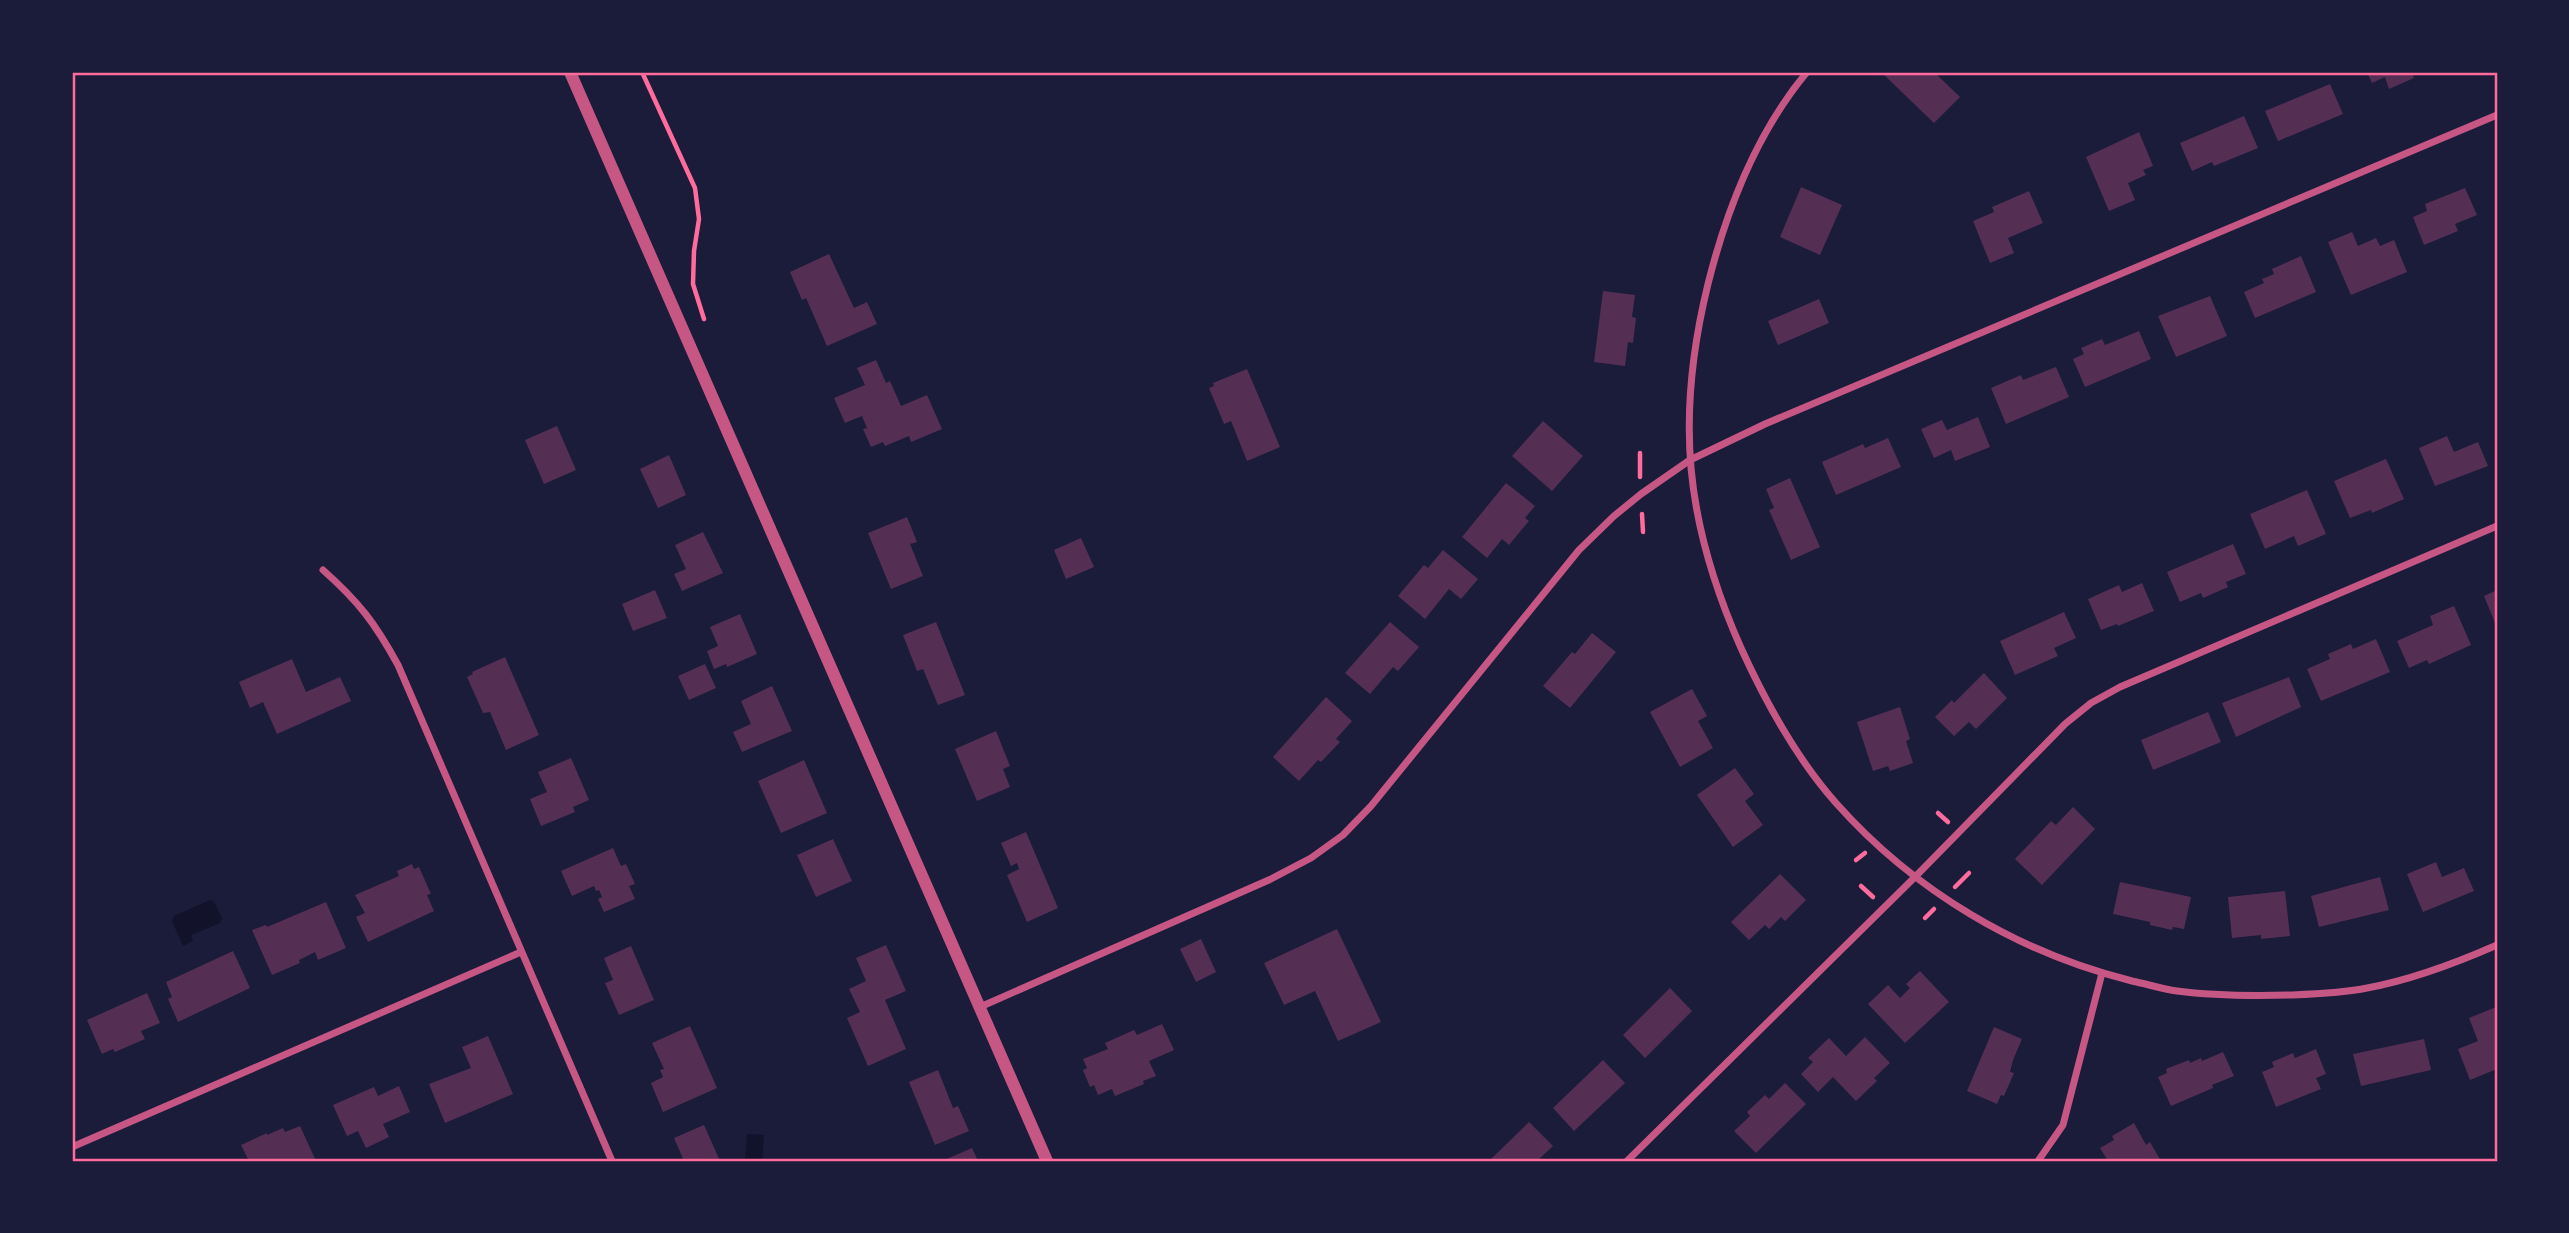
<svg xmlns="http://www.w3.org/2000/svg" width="2569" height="1233" font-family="'Fira Sans',sans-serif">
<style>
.water{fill:#12122b}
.building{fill:#542f53}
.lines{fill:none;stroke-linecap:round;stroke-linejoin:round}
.path{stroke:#ff6b9d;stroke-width:4.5}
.minor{stroke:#c65784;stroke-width:7}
.tertiary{stroke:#c65784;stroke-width:12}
.neatline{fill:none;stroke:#ff6b9d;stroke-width:2.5}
</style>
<rect width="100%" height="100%" fill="#1b1b3a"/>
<!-- water -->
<g class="water">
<polygon points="210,900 214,902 222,918 220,923 191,935 193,941 183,946 172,921 174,916"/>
<polygon points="747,1134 764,1135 762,1161 745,1161"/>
</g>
<!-- building -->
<g class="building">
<polygon points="1881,72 1934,72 1960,97 1934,123"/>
<polygon points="2367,72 2411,72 2414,78 2389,89 2385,77 2372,83"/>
<polygon points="2330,84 2343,114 2278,141 2265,111"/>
<polygon points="2244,116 2258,148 2214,166 2212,162 2192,171 2180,143"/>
<polygon points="2139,132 2153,166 2143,170 2146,175 2128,183 2135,200 2109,211 2086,157"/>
<polygon points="1801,187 1842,205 1820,255 1780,237"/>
<polygon points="2465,188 2477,215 2455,224 2458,231 2424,245 2413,217 2427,211 2425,204"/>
<polygon points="2029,191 2043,223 2008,238 2014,253 1990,263 1973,221 1994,212 1992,207"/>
<polygon points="2352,232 2358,246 2376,238 2380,246 2394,240 2407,272 2351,295 2328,242"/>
<polygon points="829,254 854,308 867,302 877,324 827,346 806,298 802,300 790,272"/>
<polygon points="2301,256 2316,292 2255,318 2244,292 2264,283 2262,279 2274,274 2272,269"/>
<polygon points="1603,291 1635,295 1632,317 1636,318 1633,343 1628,342 1625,366 1594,362"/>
<polygon points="2210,296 2227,336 2176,357 2158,316"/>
<polygon points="1819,299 1829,323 1778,345 1768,321"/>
<polygon points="2139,331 2151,359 2085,387 2073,359 2084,354 2081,348 2102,339 2105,345"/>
<polygon points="876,360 886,383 890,381 901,406 927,395 942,429 911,442 909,436 885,446 883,442 871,447 863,429 867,428 862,416 845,423 834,398 865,385 857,368"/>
<polygon points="2056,367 2069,397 2006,424 1991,388 2021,375 2023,380"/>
<polygon points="1247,369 1280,447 1247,461 1231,421 1224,424 1209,388 1214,386 1213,383"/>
<polygon points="1978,417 1990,447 1955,461 1951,450 1934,458 1921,429 1942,420 1947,430"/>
<polygon points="1543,421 1583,456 1552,491 1512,456"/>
<polygon points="557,426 576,470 544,484 525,440"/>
<polygon points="2447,436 2454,452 2478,442 2488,466 2435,486 2419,448"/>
<polygon points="1888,438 1901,467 1836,495 1822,462 1863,444 1865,448"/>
<polygon points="669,455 686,495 658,508 640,469"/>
<polygon points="2386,459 2404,499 2372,513 2371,510 2350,518 2334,481"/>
<polygon points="1790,478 1820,547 1791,560 1769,510 1774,508 1766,489"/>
<polygon points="1506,483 1535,506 1525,518 1529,521 1509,545 1502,539 1487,558 1462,537"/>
<polygon points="2307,490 2326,534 2298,546 2294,536 2265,549 2250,514"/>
<polygon points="907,517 917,542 910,544 923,576 891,589 868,533"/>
<polygon points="703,532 723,573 682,591 674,574 686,569 675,545"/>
<polygon points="1081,538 1094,567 1066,579 1054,550"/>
<polygon points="2233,544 2246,574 2226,582 2228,587 2203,598 2201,593 2180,602 2167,572"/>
<polygon points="1443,550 1478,579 1461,599 1449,589 1425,619 1398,596 1424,565 1428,568"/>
<polygon points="2142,583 2154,611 2118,626 2117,624 2101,630 2088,599 2119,585 2122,592"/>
<polygon points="655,590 667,618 633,631 622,604"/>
<polygon points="2497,590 2497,628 2484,596"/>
<polygon points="2454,606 2471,645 2429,664 2427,660 2409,668 2397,641 2433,625 2430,616"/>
<polygon points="2064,612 2076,638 2054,648 2058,656 2015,675 2000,641"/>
<polygon points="740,614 757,654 727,667 726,664 714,669 707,651 718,646 710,627"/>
<polygon points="936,622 965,695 938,705 923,669 917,671 903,635"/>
<polygon points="1390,622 1419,647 1398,671 1393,667 1370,694 1345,673"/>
<polygon points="1592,633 1616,652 1570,708 1543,686 1572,652 1575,654"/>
<polygon points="2376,639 2390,672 2321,701 2307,669 2330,659 2328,654 2351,644 2353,649"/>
<polygon points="505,657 539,735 506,750 490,712 483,713 467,677 473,674 472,672"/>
<polygon points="292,659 306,692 340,677 351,701 277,734 263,702 250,708 239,682"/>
<polygon points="705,664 716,688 689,700 678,676"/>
<polygon points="1984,673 2007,698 1976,729 1969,722 1954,736 1935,717 1952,700 1954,703"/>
<polygon points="2289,677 2301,707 2236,737 2222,703"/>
<polygon points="772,686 792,731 742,752 733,732 751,724 741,701"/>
<polygon points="1692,689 1707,716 1698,721 1713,748 1680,767 1650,712"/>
<polygon points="1326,697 1352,721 1336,739 1340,742 1321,762 1318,760 1299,781 1273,757"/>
<polygon points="1900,707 1910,739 1906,741 1913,763 1890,771 1888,766 1873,771 1857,722"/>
<polygon points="2208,712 2221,742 2153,770 2141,740"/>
<polygon points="996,731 1010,766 1003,769 1010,787 977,801 955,749"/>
<polygon points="571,758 589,800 573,807 575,812 541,826 530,799 547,792 538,772"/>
<polygon points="804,760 827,813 781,833 758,781"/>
<polygon points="1735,768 1754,794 1745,801 1763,825 1733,847 1697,795"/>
<polygon points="2073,807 2095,829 2042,885 2015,859 2051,821 2056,825"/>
<polygon points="1026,832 1058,908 1027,922 1007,875 1019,869 1017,863 1011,866 1001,843"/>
<polygon points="833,839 852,881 816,897 797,855"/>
<polygon points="613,848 621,866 626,864 635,884 629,886 635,899 604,912 598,899 602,897 599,890 596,891 594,886 572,896 561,871"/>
<polygon points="2436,862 2442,877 2464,868 2474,891 2423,912 2407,874"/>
<polygon points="412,864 414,869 419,867 431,894 427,895 434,911 368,942 356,917 365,913 355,895 399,876 397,871"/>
<polygon points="1780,874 1806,900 1785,921 1781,917 1769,929 1765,925 1749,940 1731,922"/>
<polygon points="2380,877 2389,910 2319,927 2311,896"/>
<polygon points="2120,882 2191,897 2184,929 2173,927 2172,930 2150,925 2150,922 2113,914"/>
<polygon points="2285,891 2290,936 2261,939 2261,935 2232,938 2228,897"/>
<polygon points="326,902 346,948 318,960 315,952 299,960 300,963 272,975 252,930 266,925 267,927"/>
<polygon points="1337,929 1381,1022 1338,1041 1315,991 1284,1005 1264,963"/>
<polygon points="1201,939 1216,972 1196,982 1180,949"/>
<polygon points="886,945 906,991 885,1000 906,1049 868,1066 847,1018 860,1012 849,989 866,981 856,958"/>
<polygon points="631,946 654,1000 619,1015 605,983 613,980 604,958"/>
<polygon points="233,951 250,988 178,1022 168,999 172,997 166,982"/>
<polygon points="1920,971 1949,1002 1905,1043 1868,1004 1888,985 1900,998 1910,988 1906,984"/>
<polygon points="1670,988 1692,1011 1645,1058 1623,1035"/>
<polygon points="147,993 160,1023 141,1031 145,1039 115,1052 113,1049 102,1054 87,1020"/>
<polygon points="2496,1007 2497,1069 2470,1080 2458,1049 2478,1041 2469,1018"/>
<polygon points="1162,1024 1174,1050 1149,1061 1156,1076 1143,1081 1144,1084 1115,1096 1112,1089 1098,1095 1094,1085 1090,1087 1083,1070 1087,1068 1083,1059 1108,1049 1105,1043 1134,1030 1137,1035"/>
<polygon points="690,1026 717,1088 663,1112 651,1083 663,1077 660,1070 664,1069 652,1043"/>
<polygon points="1994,1027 2022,1039 2013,1060 2010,1072 2014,1073 2004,1096 2001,1095 1997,1104 1967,1091"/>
<polygon points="488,1036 513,1094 445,1123 429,1084 471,1068 462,1047"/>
<polygon points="1865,1037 1890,1063 1874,1078 1877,1081 1856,1101 1833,1077 1818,1092 1801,1074 1813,1062 1808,1058 1829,1038 1846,1056"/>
<polygon points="2424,1039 2431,1070 2361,1086 2353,1054"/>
<polygon points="2316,1049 2326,1074 2316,1078 2321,1089 2276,1107 2262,1072 2274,1067 2272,1062 2293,1053 2295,1058"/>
<polygon points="2223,1052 2234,1076 2212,1085 2213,1088 2171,1106 2158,1077 2167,1073 2166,1069 2189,1060 2190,1063 2201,1058 2202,1061"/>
<polygon points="1603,1060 1625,1083 1574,1131 1553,1108"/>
<polygon points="938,1070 953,1108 958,1106 969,1131 935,1145 909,1082"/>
<polygon points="1785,1083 1806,1104 1756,1153 1734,1131 1750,1116 1747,1112 1765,1095 1769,1099"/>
<polygon points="399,1086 410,1112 383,1124 389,1137 366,1148 358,1131 347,1136 333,1105 374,1087 378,1096"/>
<polygon points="1529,1122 1553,1146 1537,1161 1491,1161 1490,1160"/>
<polygon points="2134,1123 2146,1145 2150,1142 2161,1161 2108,1161 2100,1148 2114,1140 2112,1136"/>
<polygon points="704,1125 720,1161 684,1161 674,1138"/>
<polygon points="300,1126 316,1161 249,1161 241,1145 267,1133 267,1135 283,1128 285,1132"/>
<polygon points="972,1148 978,1161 942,1161"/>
</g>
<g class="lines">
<!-- path -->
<g class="path">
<polyline points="642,72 695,188 699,219 694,251 693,284 704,319"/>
<polyline points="1640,453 1640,477"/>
<polyline points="1642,514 1643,532"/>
<polyline points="1938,813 1948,822"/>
<polyline points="1856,860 1865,853"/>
<polyline points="1861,886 1873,897"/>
<polyline points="1955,887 1969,873"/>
<polyline points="1925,918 1934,909"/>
</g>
<!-- minor -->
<g class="minor">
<path d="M1807 72C1757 132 1727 208 1708 284 1675 418 1685 522 1741 648 1766 703 1796 758 1836 803 1914 891 2019 953 2132 981 2147 984 2162 989 2177 991 2215 996 2253 996 2291 995 2316 994 2343 993 2367 988 2411 980 2456 963 2497 945"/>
<path d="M323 570C359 602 375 623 398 665L612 1161"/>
<polyline points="980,1007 1271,879 1311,858 1343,835 1371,806 1579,550 1614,516 1641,494 1690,460 1765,424 2497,115"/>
<polyline points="72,1147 521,952"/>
<polyline points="1627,1161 1915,877 2065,724 2091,703 2120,687 2497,526"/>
<polyline points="2038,1161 2063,1125 2102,973"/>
</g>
<!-- tertiary -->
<polyline class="tertiary" points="570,72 1047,1161"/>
</g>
<!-- border -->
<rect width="2569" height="1233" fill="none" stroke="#1b1b3a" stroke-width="147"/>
<rect x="74" y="74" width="2422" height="1086" class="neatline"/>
</svg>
